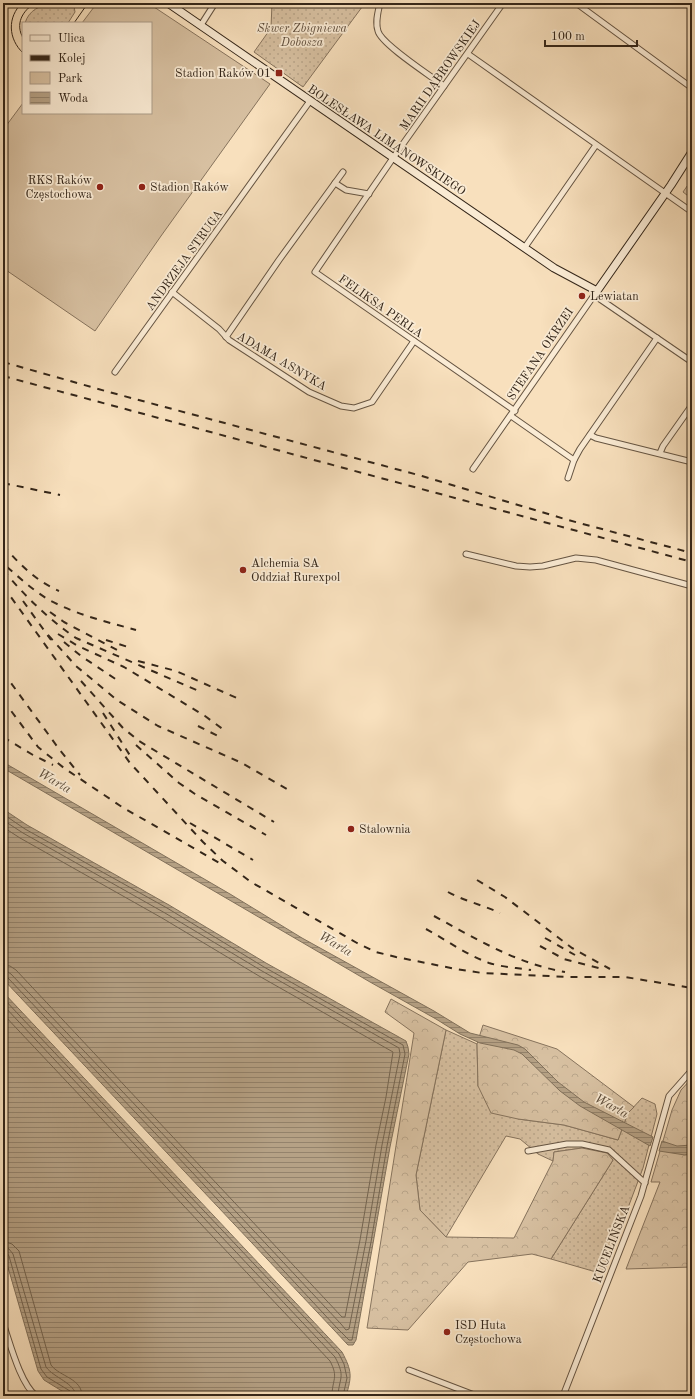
<svg xmlns="http://www.w3.org/2000/svg" width="695" height="1399" font-family="'Old Standard TT',serif">
<style>
.green{fill:url(#green-dots);stroke:#86735d}
.forest{fill:url(#forest-crowns);stroke:#86735d}
.pitch{fill:#d7c0a1;stroke:#86735d}
.water{fill:url(#water-rules);stroke:#81705a}
.lines{fill:none;stroke-linecap:round;stroke-linejoin:round}
.shore{stroke:#74644f;stroke-width:1}
.street-casing{stroke:#655442;stroke-width:7}
.secondary-casing{stroke:#342619;stroke-width:9}
.street{stroke:#faebd4;stroke-width:5}
.secondary{stroke:#faebd4;stroke-width:7}
.tram{stroke:#342619;stroke-width:1}
.rail{stroke:#342619;stroke-width:2;stroke-dasharray:7 7;stroke-linecap:butt}
.poi-dot{fill:#8f2418;stroke:#faebd4;stroke-width:1.5}
.labels{text-anchor:middle;stroke-width:3.5;stroke-linejoin:round;paint-order:stroke}
.park-label{font-size:12px;font-style:italic;fill:#5d4c3b;stroke:#faebd4}
.poi-label{font-size:12px;fill:#342619;stroke:#faebd4;text-anchor:start}
.street-label{font-size:12px;fill:#342619;stroke:#faebd4}
.water-label{font-size:13px;font-style:italic;fill:#5b4b39;stroke:#faebd4}
</style>
<defs>
<pattern id="green-dots" width="8" height="8" patternUnits="userSpaceOnUse"><rect width="8" height="8" fill="#d7c0a1"/><path d="M2 2h.1M6 6h.1" fill="none" stroke="#b9a58a" stroke-width="1.8" stroke-linecap="round"/></pattern>
<pattern id="forest-crowns" width="20" height="18" patternUnits="userSpaceOnUse"><rect width="20" height="18" fill="#d7c0a1"/><path d="M2 6a3 3 0 1 1 6 0M12 15a3 3 0 1 1 6 0" fill="none" stroke="#b9a58a"/></pattern>
<pattern id="water-rules" width="6" height="5" patternUnits="userSpaceOnUse"><rect width="6" height="5" fill="#b5a185"/><path d="M0 2.5h6" fill="none" stroke="#94836c"/></pattern>
</defs>
<rect width="100%" height="100%" fill="#f8e0bd"/>
<filter id="stains"><feTurbulence type="fractalNoise" baseFrequency=".005" numOctaves="4"/><feColorMatrix values="0 0 0 0 .2 0 0 0 0 .09 0 0 0 0 .02 0 0 0 .5 -.17"/></filter>
<radialGradient id="worn" r=".72"><stop offset=".6" stop-color="#630" stop-opacity="0"/><stop offset="1" stop-color="#630" stop-opacity=".3"/></radialGradient>
<!-- green -->
<g class="green">
<polygon points="272,3 365,3 303,87 254,52 271,28"/>
<path d="M53 4 72 5 74 6 75 12 68 23H25C29 10 40 5 53 4Z"/>
<polygon points="446,1030 477,1044 478,1086 518,1119 564,1125 618,1140 628,1113 642,1098 655,1104 657,1114 643,1168 603,1274 551,1259 613,1160 582,1148 554,1152 553,1161 538,1154 520,1139 506,1136 446,1237 420,1210 416,1175"/>
</g>
<!-- forest -->
<g class="forest">
<polygon points="391,999 446,1030 416,1175 420,1210 446,1237 514,1238 553,1161 554,1152 582,1148 607,1153 613,1160 551,1259 532,1254 468,1262 408,1330 367,1328 414,1033 385,1012"/>
<polygon points="483,1025 557,1049 634,1107 628,1113 618,1140 564,1125 518,1119 491,1113 478,1086 477,1044"/>
<polygon points="692,1078 692,1267 626,1269 660,1182 651,1182 672,1110 681,1090"/>
</g>
<!-- pitch -->
<g class="pitch">
<polygon points="97,3 148,3 270,84 161,236 95,331 3,268 3,130 23,103 23,113 151,113 151,23 82,23"/>
<polygon points="692,179 692,199 683,192"/>
</g>
<!-- water -->
<g class="water">
<polygon points="3,762 230,894 302,938 434,1011 470,1033 518,1045 525,1049 558,1082 584,1102 653,1137 650,1146 580,1106 560,1091 522,1054 514,1050 480,1043 460,1034 436,1019 370,982 3,768"/>
<polygon points="3,809 27,825 169,905 266,963 406,1041 408,1047 409,1054 390,1147 356,1340 353,1345 348,1345 334,1330 3,979"/>
<path d="M3 992 342 1352C352 1371 352 1376 346 1396H70L44 1380 38 1371 3 1250Z"/>
<polygon points="662,1141 677,1146 692,1145 692,1152 685,1155 659,1151"/>
</g>
<g class="lines">
<!-- shore -->
<g class="shore">
<polyline points="3,814 25,829 167,908 264,967 403,1045 405,1054 387,1146 371,1242 352,1340 349,1340 337,1328 191,1171 8,978 3,976"/>
<polyline points="3,820 23,833 165,913 262,971 399,1048 400,1054 382,1145 366,1241 349,1329 346,1330 341,1324 194,1167 11,974 8,972 3,971"/>
<polyline points="3,827 20,838 162,918 259,976 393,1052 386,1097 376,1145 360,1240 345,1317 342,1317 16,970 10,966 3,965"/>
<polyline points="3,998 339,1354 344,1364 347,1378 343,1396"/>
<path d="M3 1005 335 1357C346 1378 339 1377 338 1396"/>
<path d="M3 1014 330 1361C339 1378 332 1379 332 1396"/>
<path d="M3 1241 12 1244 19 1251 51 1365C60 1377 82 1378 82 1396"/>
<path d="M3 1247 9 1249 13 1254 46 1367C54 1378 75 1383 76 1396"/>
<polyline points="3,1252 7,1253 9,1256 41,1369 47,1377 70,1391 71,1396"/>
</g>
<defs>
<g id="street">
<path d="M380 3C378 12 375 22 378 31 381 44 431 76 444 86"/>
<polyline points="503,3 393,158 315,272 515,411"/>
<polyline points="576,3 692,88"/>
<polyline points="201,25 215,3"/>
<polyline points="468,54 692,212"/>
<polyline points="335,183 346,190 369,194"/>
<polyline points="525,247 596,145"/>
<polyline points="172,292 219,329 229,340 309,392 341,406 354,408 372,402 414,341"/>
<polyline points="594,295 692,362"/>
<polyline points="226,337 279,260 343,172"/>
<polyline points="115,372 310,101"/>
<polyline points="511,416 574,460"/>
<polyline points="590,435 596,438 692,462"/>
<polyline points="660,453 663,446 692,405"/>
<polyline points="473,469 597,291"/>
<polyline points="568,478 574,460 580,449 657,338"/>
<polyline points="466,554 516,566 530,567 543,566 576,558 596,560 692,586"/>
<polyline points="528,1151 567,1144 582,1144 609,1150 645,1183"/>
<path d="M3 1323C10 1343 20 1383 36 1396"/>
<polyline points="409,1370 477,1396"/>
<polyline points="392,1396 395,1396"/>
<polyline points="563,1396 641,1196 669,1096 692,1070"/>
</g>
<polyline id="secondary" points="168,3 554,268 597,291 671,185 692,152"/>
</defs>
<!-- street casing -->
<use href="#street" class="street-casing"/>
<!-- secondary casing -->
<use href="#secondary" class="secondary-casing"/>
<!-- street -->
<use href="#street" class="street"/>
<!-- secondary -->
<use href="#secondary" class="secondary"/>
<!-- tram -->
<g class="tram">
<path d="M22 3C7 17 8 39 23 53"/>
<polyline points="74,23 88,3"/>
<path d="M23 38C15 24 22 11 35 3"/>
</g>
<!-- rail -->
<g class="rail">
<polyline points="3,362 109,392 422,476 568,520 692,553"/>
<polyline points="3,376 692,562"/>
<polyline points="3,483 60,495"/>
<path d="M3 545C19 564 36 581 59 591"/>
<path d="M7 567C21 579 35 592 51 601 78 615 107 622 136 630"/>
<path d="M3 570C25 596 48 619 76 638L201 692"/>
<polyline points="3,586 130,763 203,842 223,861 251,882 357,943 376,952 396,957 456,969 482,973 569,977 625,977 692,988"/>
<polyline points="23,601 51,640"/>
<polyline points="50,612 64,622 121,652"/>
<polyline points="58,634 78,646 124,667 205,716 224,730"/>
<polyline points="48,635 76,666 117,700 158,726 242,763 292,792"/>
<polyline points="106,640 131,648"/>
<polyline points="64,642 81,656 117,680"/>
<polyline points="138,661 176,671 239,699"/>
<polyline points="3,672 59,749 80,775"/>
<polyline points="81,681 123,728 139,741 274,822"/>
<polyline points="3,700 38,747 64,768 122,807 223,865"/>
<polyline points="103,713 131,757"/>
<polyline points="198,726 220,737"/>
<polyline points="3,737 33,755 53,765"/>
<polyline points="136,745 179,783 195,794 266,835"/>
<polyline points="190,823 253,860"/>
<polyline points="477,880 505,897 572,948 610,969"/>
<path d="M448 892C464 901 483 905 500 913"/>
<path d="M434 916C476 939 518 964 565 972"/>
<path d="M426 929C446 940 467 955 489 963 502 967 517 968 531 970"/>
<polyline points="545,938 575,955"/>
<polyline points="540,946 564,959 602,969"/>
</g>
</g>
<!-- markers -->
<g class="poi-dot">
<rect x="275" y="69" width="8" height="8" rx="2"/>
<circle cx="100" cy="187" r="4"/>
<circle cx="142" cy="187" r="4"/>
<circle cx="582" cy="296" r="4"/>
<circle cx="243" cy="570" r="4"/>
<circle cx="351" cy="829" r="4"/>
<circle cx="447" cy="1332" r="4"/>
</g>
<g class="labels">
<!-- park labels -->
<g class="park-label">
<text x="302" y="32">Skwer Zbigniewa<tspan x="302" dy="14">Dobosza</tspan></text>
</g>
<!-- poi labels -->
<g class="poi-label">
<text x="271" y="77" text-anchor="end">Stadion Raków 01</text>
<text x="92" y="184" text-anchor="end">RKS Raków<tspan x="92" dy="14">Częstochowa</tspan></text>
<text x="150" y="191">Stadion Raków</text>
<text x="590" y="300">Lewiatan</text>
<text x="251" y="567">Alchemia SA<tspan x="251" dy="14">Oddział Rurexpol</tspan></text>
<text x="359" y="833">Stalownia</text>
<text x="455" y="1329">ISD Huta<tspan x="455" dy="14">Częstochowa</tspan></text>
</g>
<!-- street labels -->
<g class="street-label">
<text transform="translate(440 75) rotate(-55)" y="4">MARII DĄBROWSKIEJ</text>
<text transform="translate(387 140) rotate(34)" y="4">BOLESŁAWA LIMANOWSKIEGO</text>
<text transform="translate(184 260) rotate(-54)" y="4">ANDRZEJA STRUGA</text>
<text transform="translate(381 306) rotate(35)" y="4">FELIKSA PERLA</text>
<text transform="translate(540 354) rotate(-56)" y="4">STEFANA OKRZEI</text>
<text transform="translate(282 361) rotate(31)" y="4">ADAMA ASNYKA</text>
<text transform="translate(611 1244) rotate(-69)" y="4">KUCELIŃSKA</text>
</g>
<!-- water labels -->
<g class="water-label">
<text transform="translate(55 780) rotate(30)" y="5">Warta</text>
<text transform="translate(336 943) rotate(30)" y="5">Warta</text>
<text transform="translate(612 1105) rotate(29)" y="5">Warta</text>
</g>
</g>
<!-- margin -->
<rect width="695" height="1399" fill="none" stroke="#f8e0bd" stroke-width="16"/>
<rect x="4" y="4" width="687" height="1391" fill="none" stroke="#342619" stroke-width="2"/>
<rect x="8" y="8" width="679" height="1383" fill="none" stroke="#342619"/>
<!-- legend -->
<rect x="22" y="22" width="130" height="92" fill="#faebd4" stroke="#ab9c89"/>
<rect x="30" y="35" width="20" height="6" fill="#faebd4" stroke="#ab9c89"/>
<text x="58" y="42" font-size="12" fill="#342619">Ulica</text>
<rect x="30" y="55" width="20" height="6" fill="#342619" stroke="#ab9c89"/>
<text x="58" y="62" font-size="12" fill="#342619">Kolej</text>
<rect x="30" y="72" width="20" height="12" fill="#d7c0a1" stroke="#ab9c89"/>
<text x="58" y="82" font-size="12" fill="#342619">Park</text>
<rect x="30" y="92" width="20" height="12" fill="url(#water-rules)" stroke="#ab9c89"/>
<text x="58" y="102" font-size="12" fill="#342619">Woda</text>
<!-- scale -->
<path d="M545 40v6h92v-6" fill="none" stroke="#342619" stroke-width="2"/>
<text x="551" y="40" font-size="12" fill="#342619" stroke="#faebd4" stroke-width="3" paint-order="stroke">100 m</text>
<rect width="100%" height="100%" filter="url(#stains)"/>
<rect width="100%" height="100%" fill="url(#worn)"/>
</svg>
